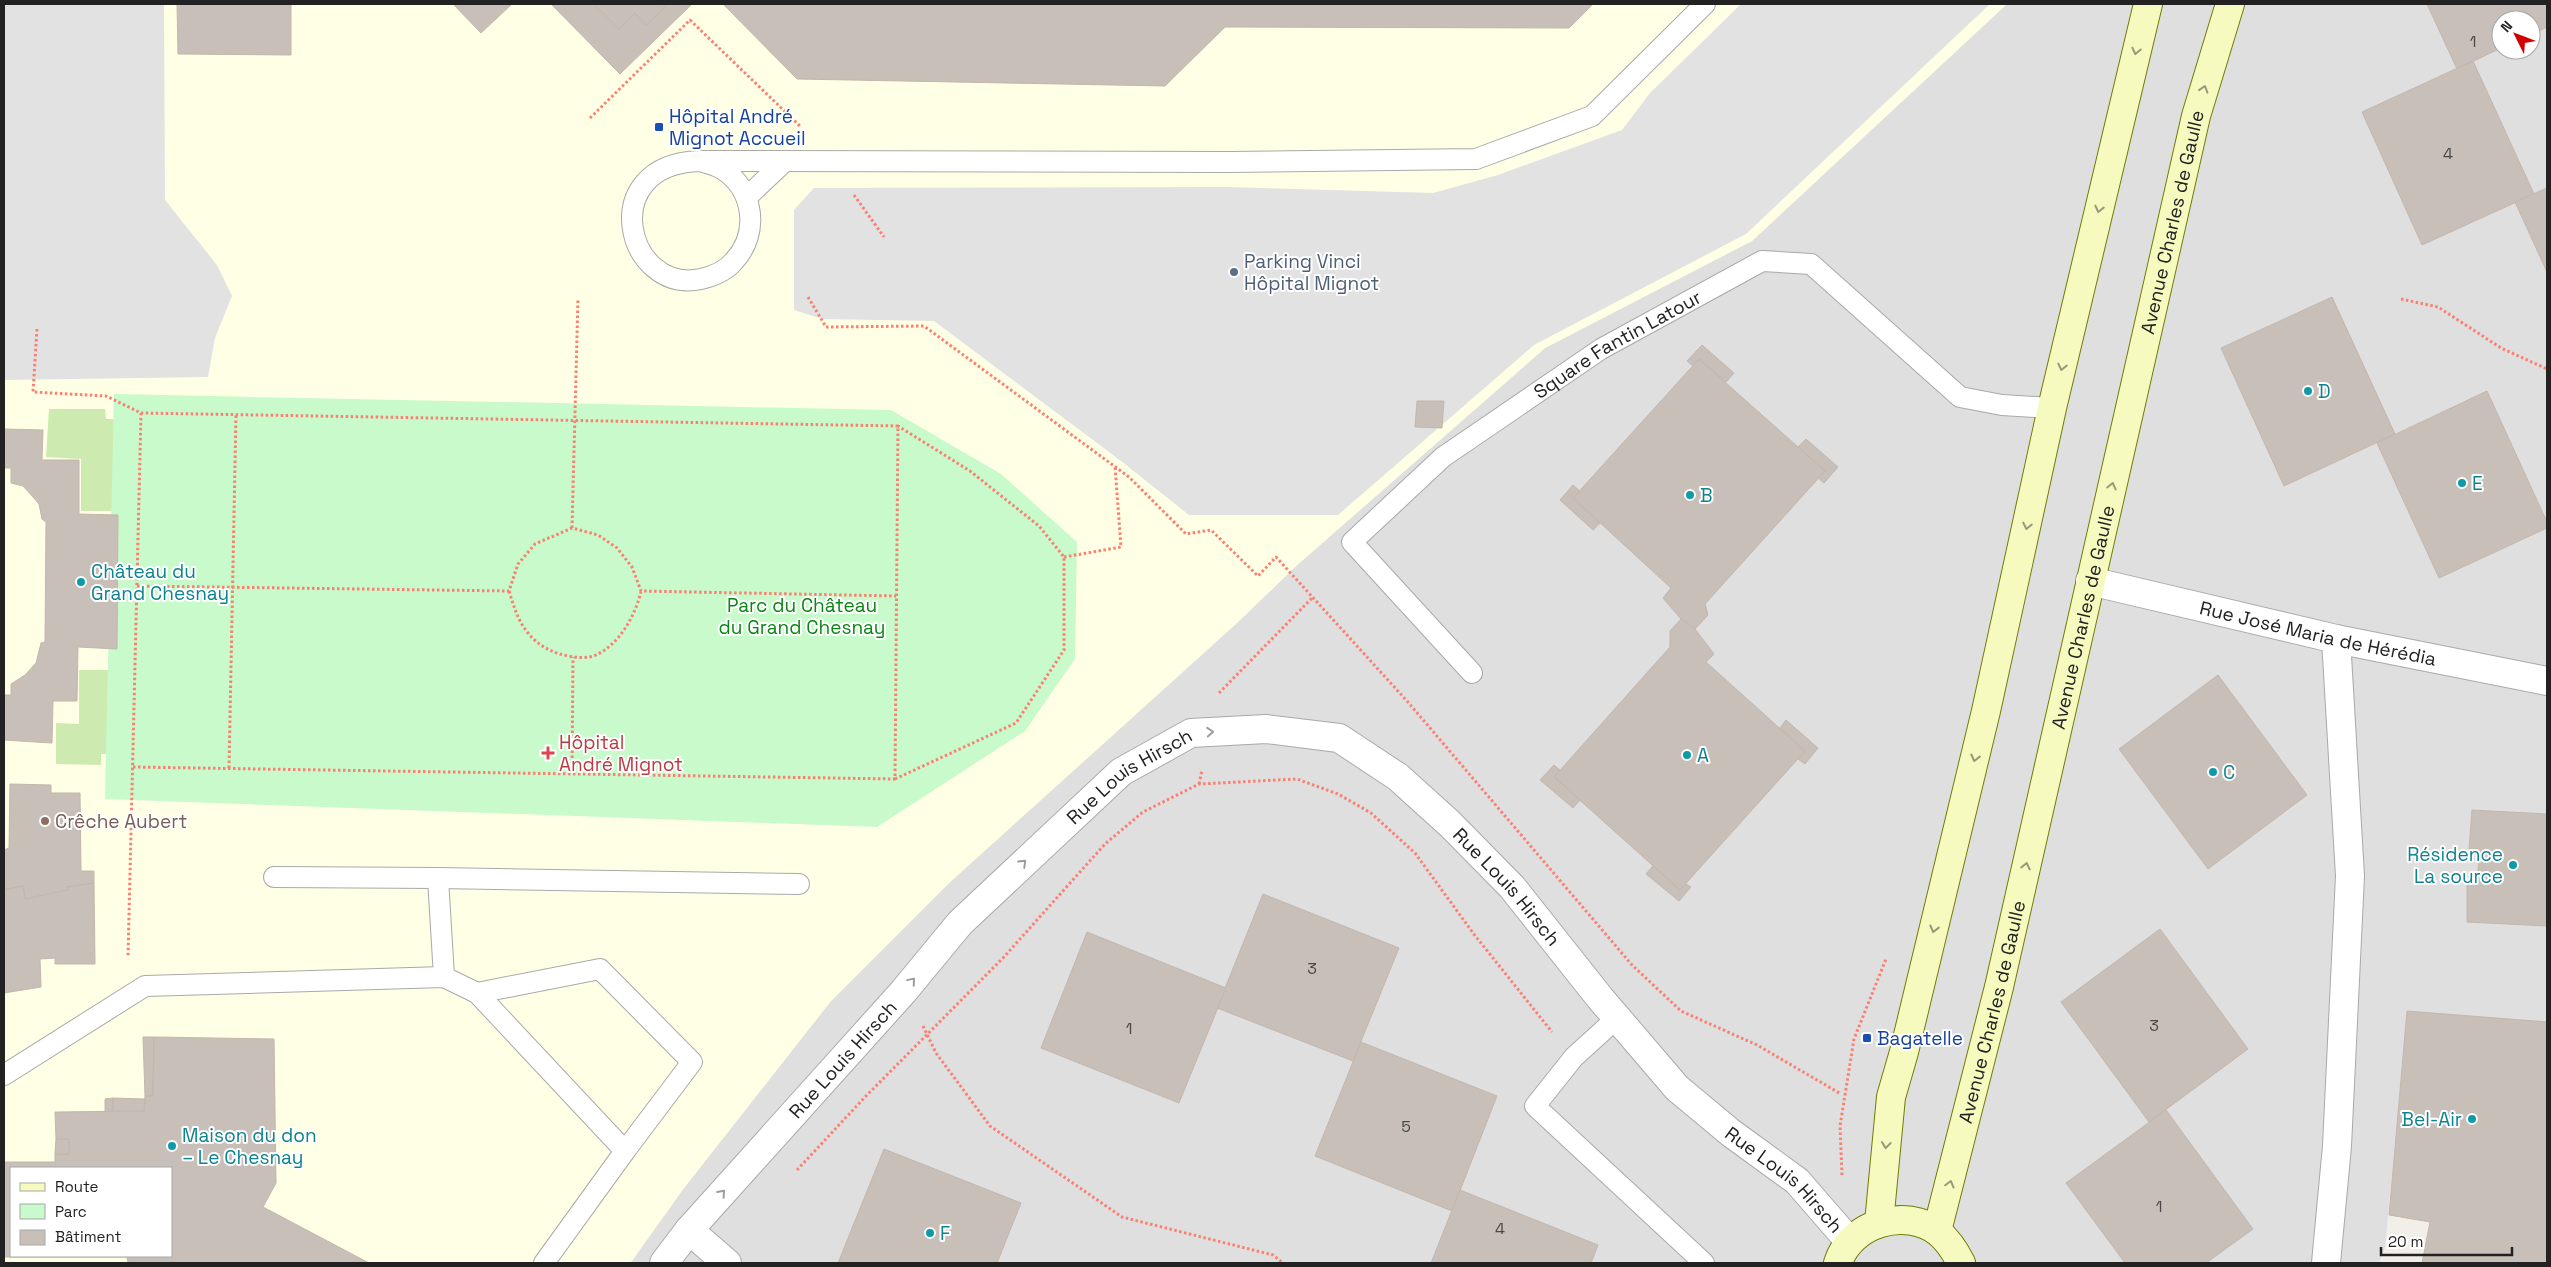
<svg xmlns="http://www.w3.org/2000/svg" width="2551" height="1267" font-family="'Space Grotesk',sans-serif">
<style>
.residential{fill:#e0dfdf;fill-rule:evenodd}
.education{fill:#ffffe5;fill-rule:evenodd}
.grass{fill:#cdebb0}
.park{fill:#c8facc}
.parking{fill:#e2e2e2}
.building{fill:#c7bfb8;stroke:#c4b6ab;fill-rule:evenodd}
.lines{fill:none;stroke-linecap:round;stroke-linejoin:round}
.lane-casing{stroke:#a9a9a9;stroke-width:22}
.street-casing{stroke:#a9a9a9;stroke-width:30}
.secondary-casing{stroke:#707d05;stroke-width:30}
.path{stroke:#fa8072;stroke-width:3;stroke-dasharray:2.5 2.5;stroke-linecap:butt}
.lane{stroke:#fff;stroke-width:20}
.street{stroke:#fff;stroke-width:28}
.secondary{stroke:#f7fabf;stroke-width:28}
.oneway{stroke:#979978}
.oneway2{stroke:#9c9c9c}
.transit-dot{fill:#1a4fb4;stroke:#fff;stroke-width:2}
.service-dot{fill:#5c6f8a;stroke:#fff;stroke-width:2}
.culture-dot{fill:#0f9aa8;stroke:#fff;stroke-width:2}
.health-dot{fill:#e0444e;stroke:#fff;stroke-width:2}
.education-dot{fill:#8d6e63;stroke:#fff;stroke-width:2}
.labels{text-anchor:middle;stroke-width:4;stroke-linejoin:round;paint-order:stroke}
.number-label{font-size:16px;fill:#4b4948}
.transit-label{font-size:19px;fill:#164399;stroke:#fff;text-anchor:start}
.street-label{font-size:19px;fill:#222;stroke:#fff}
.service-label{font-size:19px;fill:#4e5e75;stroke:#fff;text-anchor:start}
.culture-label{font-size:19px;fill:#0d838f;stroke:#fff;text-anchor:start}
.park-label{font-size:19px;fill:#0c8416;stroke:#fff}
.health-label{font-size:19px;fill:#be3a42;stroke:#fff;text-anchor:start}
.education-label{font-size:19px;fill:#785e54;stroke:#fff;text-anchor:start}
</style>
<rect width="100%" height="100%" fill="#f2efe9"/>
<!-- residential -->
<path class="residential" d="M2007 4H2547V1022L2407 1011 2385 1248 2379 1263H631L684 1188 831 1001 948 884 1237 623 1295 567 1545 348 1752 241ZM2501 20H2531V50H2501Z"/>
<!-- education -->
<path class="education" d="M4 4H2007L1752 241 1545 348 1295 567 1237 623 948 884 831 1001 684 1188 630 1263H4ZM11 1168H171V1256H11Z"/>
<!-- grass -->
<g class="grass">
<polygon points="49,409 105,409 106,419 116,419 114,511 81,511 81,459 46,457"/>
<polygon points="79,670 113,670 111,754 101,754 101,765 56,764 56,723 79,724"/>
</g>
<!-- park -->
<polygon class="park" points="114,394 891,410 1001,474 1077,542 1075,659 1025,731 877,827 105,799"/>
<!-- parking -->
<g class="parking">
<polygon points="4,4 164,4 165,200 217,265 232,296 215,338 208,377 4,380"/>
<polygon points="1741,4 1990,4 1746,234 1534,345 1338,515 1189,515 1121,461 934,321 822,319 794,310 794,210 814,188 1227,187 1433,193 1498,175 1622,130 1650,93"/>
</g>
<!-- building -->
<g class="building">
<polygon points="177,4 291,4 291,55 178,54"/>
<polygon points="453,4 512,4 481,33"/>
<polygon points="551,4 594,4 619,29 635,13 646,25 668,4 692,4 620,74"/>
<polygon points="594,4 668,4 646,25 635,13 619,29"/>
<polygon points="723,4 1593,4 1569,28 1225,27 1165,86 797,79"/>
<polygon points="2427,4 2547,4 2547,27 2531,35 2531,20 2501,20 2501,48 2457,69"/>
<polygon points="2473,61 2534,194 2422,245 2362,112"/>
<polygon points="2547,188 2547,272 2515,202"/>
<polygon points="2332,297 2395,434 2284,486 2221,348"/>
<polygon points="1702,345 1734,373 1726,382 1699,359 1693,366 1687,361"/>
<polygon points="1699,359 1825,471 1705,604 1708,615 1695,629 1681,619 1663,598 1671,588 1573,498"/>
<polygon points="2487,391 2547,522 2547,528 2439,578 2377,443"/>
<polygon points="1417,401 1444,401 1442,428 1415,427"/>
<polygon points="4,429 43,430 42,460 79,460 79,514 118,515 117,649 78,647 77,701 53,701 52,743 4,740 4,695 11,695 11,684 25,675 36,663 41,643 45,642 46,522 42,519 39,504 34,498 23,486 11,483 11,468 4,468"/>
<polygon points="1806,439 1838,467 1824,483 1818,478 1825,471 1798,447"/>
<polygon points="1573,485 1580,491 1573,498 1600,523 1593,530 1560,500"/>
<polygon points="1681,619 1695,629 1714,654 1706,662 1805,751 1680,890 1554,777 1670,647 1670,631"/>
<polygon points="2218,675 2307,795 2208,869 2119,749"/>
<polygon points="1786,720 1818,748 1805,764 1798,759 1805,751 1780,728"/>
<polygon points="1554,765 1560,770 1554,777 1580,800 1573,808 1540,780"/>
<polygon points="10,784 51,785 51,793 80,793 81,871 94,871 94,883 67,887 68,890 25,899 23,886 4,890 4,850 9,848"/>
<polygon points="2472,810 2547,814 2547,926 2467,922 2467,881 2477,882 2480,849 2469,849"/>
<polygon points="1653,866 1680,890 1686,884 1691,887 1679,901 1646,874"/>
<polygon points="94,883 95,964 55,964 55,958 40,959 41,987 4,993 4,890 23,886 25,899 68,890 67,887"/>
<polygon points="1263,894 1399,948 1353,1061 1217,1008"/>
<polygon points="2160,929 2248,1049 2149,1122 2061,1002"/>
<polygon points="1087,932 1226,988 1179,1103 1041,1048"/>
<polygon points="2407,1011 2547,1022 2547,1263 2422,1263 2430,1222 2389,1215"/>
<polygon points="143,1037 154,1037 153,1096 145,1096"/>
<path d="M154 1037 274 1039 276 1183 263 1207 369 1263H128L127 1257H4V1162H55V1154H69V1139H56L55 1112 144 1111 145 1096H153ZM11 1168H171V1256H11Z"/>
<polygon points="1361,1042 1497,1096 1452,1211 1315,1156"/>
<polygon points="113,1098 113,1111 105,1112 105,1099"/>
<polygon points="113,1098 145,1099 144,1111 113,1111"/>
<polygon points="2166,1110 2253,1229 2206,1263 2125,1263 2066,1183"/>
<polygon points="56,1139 69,1139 69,1154 55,1154"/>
<polygon points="884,1149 1021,1203 997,1263 838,1263"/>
<polygon points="1460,1190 1598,1245 1591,1263 1431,1263"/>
</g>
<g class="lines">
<defs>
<g id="lane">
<path d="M700 161C707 163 715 165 722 169 754 189 760 233 734 261 726 271 714 276 701 279 626 295 594 164 700 161L1229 162 1476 159 1592 116 1705 4"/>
<polyline points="747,197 785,161"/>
<path id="s1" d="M1472 673 1352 542 1443 457 1601 349 1762 261 1811 264 1960 397 2002 405 2052 408"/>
<polyline points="274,877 438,878 444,977"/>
<polyline points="438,878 799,884"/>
<polyline points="477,993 600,969 692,1062 625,1151"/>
<polyline points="1617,1018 1574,1057 1535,1106 1704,1263"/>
<polyline points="4,1075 145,986 444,977 477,993 625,1151 544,1263"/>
</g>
<g id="street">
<path id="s2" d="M2090 581 2336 639 2547 681"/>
<polyline points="689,1230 727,1263"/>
<path id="s3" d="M664 1263 689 1230 903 992 960 923 1121 772 1191 733 1266 729 1339 738 1398 777 1450 824 1512 887 1600 998 1677 1088 1731 1133 1797 1181 1850 1242"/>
<polyline points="2326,1263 2337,1146 2350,876 2336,639"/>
</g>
<g id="secondary">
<polyline points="1879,1223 1891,1097 1904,1052 1986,711 2052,408 2148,4"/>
<path id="s4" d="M1937 1231 1999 987 2196 116 2230 4"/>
<path d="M1838 1263C1850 1223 1906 1207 1938 1232 1949 1241 1955 1251 1961 1263"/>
</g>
</defs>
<!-- lane casing -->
<use href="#lane" class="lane-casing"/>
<!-- street casing -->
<use href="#street" class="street-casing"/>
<!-- secondary casing -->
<use href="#secondary" class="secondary-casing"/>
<!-- path -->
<g class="path">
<polyline points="590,118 690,20 801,127"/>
<polyline points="854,195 884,237"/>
<polyline points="808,297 826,327 924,326 1129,477 1186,534 1211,530 1258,576 1276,557 1407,701 1632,965 1681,1011 1757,1045 1841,1094"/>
<polyline points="2401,299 2438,307 2501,348 2547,369"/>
<polyline points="37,329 33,392 106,396 141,413 128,957"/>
<polyline points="572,528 578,298"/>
<polyline points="1064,557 1121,547 1115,466"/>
<polyline points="137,586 509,591 518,564 535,544 572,528 598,535 617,548 632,567 641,591 896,596"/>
<path d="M509 591C514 607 518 621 528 633 537 644 547 650 560 654 571 657 588 660 598 654 621 642 635 615 641 592"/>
<polyline points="1219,693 1313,597"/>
<polyline points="133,767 895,779 898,426 141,413"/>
<polyline points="229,768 236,414"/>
<polyline points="572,773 573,657"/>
<polyline points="895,779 1016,723 1064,650 1064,557 1039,526 970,471 898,426"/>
<polyline points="1199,784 1202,770"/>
<polyline points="923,1026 936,1053 990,1126 1122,1217 1273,1255 1283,1263"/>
<polyline points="797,1170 866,1096 1003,958 1105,844 1143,812 1199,784 1297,779 1338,794 1371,813 1415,853 1473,933 1552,1032"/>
<polyline points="1842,1175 1840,1126 1854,1039 1886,959"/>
</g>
<!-- lane -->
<use href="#lane" class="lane"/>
<!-- street -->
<use href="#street" class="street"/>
<!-- secondary -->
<use href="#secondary" class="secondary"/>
</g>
<!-- one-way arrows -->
<defs><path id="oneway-chevron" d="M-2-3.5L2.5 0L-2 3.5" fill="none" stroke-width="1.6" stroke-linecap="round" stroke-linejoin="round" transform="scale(1.25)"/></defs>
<g class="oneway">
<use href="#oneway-chevron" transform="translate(2136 51) rotate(103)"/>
<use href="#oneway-chevron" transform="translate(2204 89) rotate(-73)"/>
<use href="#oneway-chevron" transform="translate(2099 209) rotate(103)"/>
<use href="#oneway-chevron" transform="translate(2062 367) rotate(103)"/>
<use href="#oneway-chevron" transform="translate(2112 486) rotate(-77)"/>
<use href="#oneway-chevron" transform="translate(2027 526) rotate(102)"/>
<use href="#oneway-chevron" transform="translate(1975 758) rotate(104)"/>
<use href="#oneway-chevron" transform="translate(2026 866) rotate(-77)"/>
<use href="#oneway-chevron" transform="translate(1934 929) rotate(104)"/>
<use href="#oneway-chevron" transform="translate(1886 1145) rotate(96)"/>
<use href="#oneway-chevron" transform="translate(1950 1184) rotate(-75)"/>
</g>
<g class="oneway2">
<use href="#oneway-chevron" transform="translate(1210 732) rotate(-4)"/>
<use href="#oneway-chevron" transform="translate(1023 863) rotate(-44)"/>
<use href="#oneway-chevron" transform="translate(912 981) rotate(-50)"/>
<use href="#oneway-chevron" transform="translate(722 1193) rotate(-48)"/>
</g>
<!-- markers -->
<g class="transit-dot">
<rect x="654" y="122" width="10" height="10" rx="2.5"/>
<rect x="1862" y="1033" width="10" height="10" rx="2.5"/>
</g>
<circle class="service-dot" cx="1234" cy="272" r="5"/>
<g class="culture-dot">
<circle cx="2308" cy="391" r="5"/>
<circle cx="2462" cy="483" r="5"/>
<circle cx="1690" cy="495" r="5"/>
<circle cx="81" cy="582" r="5"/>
<circle cx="1687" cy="755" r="5"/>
<circle cx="2213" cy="772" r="5"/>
<circle cx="2513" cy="865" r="5"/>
<circle cx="2472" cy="1119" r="5"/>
<circle cx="172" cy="1146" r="5"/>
<circle cx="930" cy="1233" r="5"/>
</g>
<path class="health-dot" d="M545.5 745.5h5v5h5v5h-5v5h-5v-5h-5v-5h5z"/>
<circle class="education-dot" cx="45" cy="821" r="5"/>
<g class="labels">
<!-- number labels -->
<g class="number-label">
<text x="2473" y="47">1</text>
<text x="2448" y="159">4</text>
<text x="1312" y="974">3</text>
<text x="2154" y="1031">3</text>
<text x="1129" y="1034">1</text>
<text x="1406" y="1132">5</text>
<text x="2159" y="1212">1</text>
<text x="1500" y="1234">4</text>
</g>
<!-- transit labels -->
<g class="transit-label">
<text x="669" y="123">Hôpital André<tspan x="669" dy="22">Mignot Accueil</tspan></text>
<text x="1877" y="1045">Bagatelle</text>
</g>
<!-- street labels -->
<g class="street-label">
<text dy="7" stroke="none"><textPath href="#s4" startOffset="1036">Avenue Charles de Gaulle</textPath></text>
<text dy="7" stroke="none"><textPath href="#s1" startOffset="510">Square Fantin Latour</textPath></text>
<text dy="7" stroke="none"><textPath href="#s4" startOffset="631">Avenue Charles de Gaulle</textPath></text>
<text dy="7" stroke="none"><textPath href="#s2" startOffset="234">Rue José Maria de Hérédia</textPath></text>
<text dy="7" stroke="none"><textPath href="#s3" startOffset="676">Rue Louis Hirsch</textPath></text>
<text dy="7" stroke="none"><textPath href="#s3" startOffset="1126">Rue Louis Hirsch</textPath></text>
<text dy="7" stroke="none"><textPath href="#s4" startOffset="226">Avenue Charles de Gaulle</textPath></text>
<text dy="7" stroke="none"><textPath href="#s3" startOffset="271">Rue Louis Hirsch</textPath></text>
<text dy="7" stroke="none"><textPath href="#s3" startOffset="1531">Rue Louis Hirsch</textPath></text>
</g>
<!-- service labels -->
<g class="service-label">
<text x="1244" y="268">Parking Vinci<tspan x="1244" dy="22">Hôpital Mignot</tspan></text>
</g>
<!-- culture labels -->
<g class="culture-label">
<text x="2318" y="398">D</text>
<text x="2472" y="490">E</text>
<text x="1700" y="502">B</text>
<text x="91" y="578">Château du<tspan x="91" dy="22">Grand Chesnay</tspan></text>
<text x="1697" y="762">A</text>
<text x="2223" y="779">C</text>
<text x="2503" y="861" text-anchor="end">Résidence<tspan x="2503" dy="22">La source</tspan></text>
<text x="2462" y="1126" text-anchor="end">Bel-Air</text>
<text x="182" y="1142">Maison du don<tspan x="182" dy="22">– Le Chesnay</tspan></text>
<text x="940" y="1240">F</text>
</g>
<!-- park labels -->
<g class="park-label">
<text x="802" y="612">Parc du Château<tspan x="802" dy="22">du Grand Chesnay</tspan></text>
</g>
<!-- health labels -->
<g class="health-label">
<text x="559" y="749">Hôpital<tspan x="559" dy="22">André Mignot</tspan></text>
</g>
<!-- education labels -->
<g class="education-label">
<text x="55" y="828">Crêche Aubert</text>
</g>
</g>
<!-- border -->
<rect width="2551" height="1267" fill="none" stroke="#222222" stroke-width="10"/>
<!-- legend -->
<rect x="10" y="1167" width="162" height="90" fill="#ffffff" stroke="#a7a7a7"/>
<rect x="20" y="1183" width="25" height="8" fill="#f7fabf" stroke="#a7a7a7"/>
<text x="55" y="1192" font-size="15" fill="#222222">Route</text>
<rect x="20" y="1204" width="25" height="15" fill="#c8facc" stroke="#a7a7a7"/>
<text x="55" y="1217" font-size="15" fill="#222222">Parc</text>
<rect x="20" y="1230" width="25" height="15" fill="#c7bfb8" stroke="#a7a7a7"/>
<text x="55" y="1242" font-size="15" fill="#222222">Bâtiment</text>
<!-- north arrow -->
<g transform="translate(2516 35) rotate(312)"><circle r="24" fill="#ffffff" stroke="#a7a7a7"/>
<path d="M0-4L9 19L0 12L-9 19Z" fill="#d40000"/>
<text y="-8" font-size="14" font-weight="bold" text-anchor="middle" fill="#222222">N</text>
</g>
<!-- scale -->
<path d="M2381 1247v8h131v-8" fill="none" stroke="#222222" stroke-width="2.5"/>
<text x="2388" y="1247" font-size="15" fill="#222222" stroke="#ffffff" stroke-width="4" paint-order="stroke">20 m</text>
</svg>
